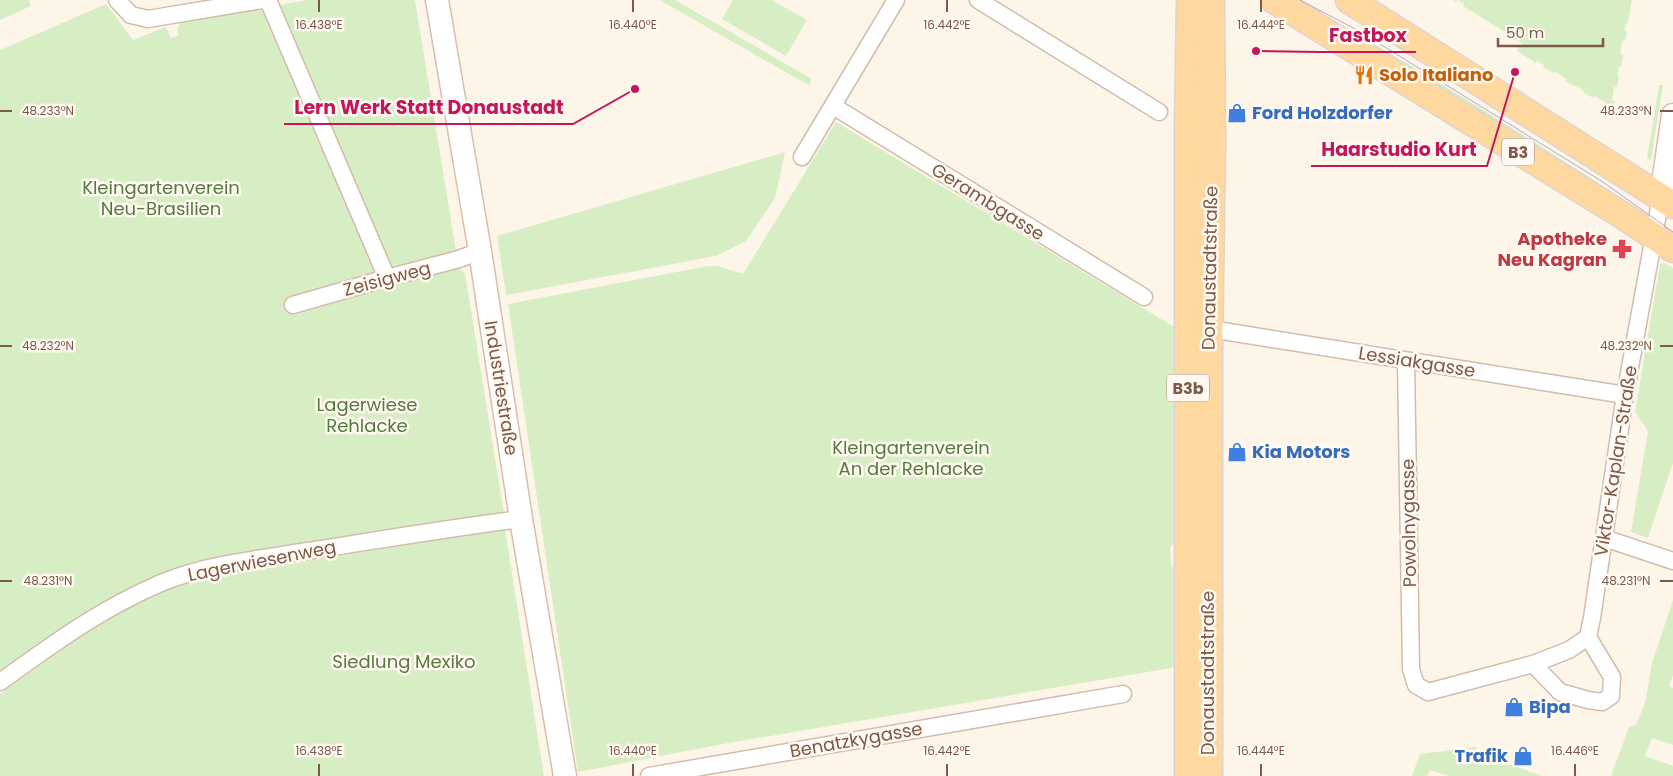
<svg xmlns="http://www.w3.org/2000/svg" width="1673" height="776" font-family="Poppins,sans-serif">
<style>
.green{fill:#d7eec5}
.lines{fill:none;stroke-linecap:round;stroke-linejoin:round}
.street-casing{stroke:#d2bcad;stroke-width:19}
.secondary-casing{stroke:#d8beac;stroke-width:25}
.primary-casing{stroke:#ddd4d0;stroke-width:29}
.street{stroke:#fff;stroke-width:16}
.secondary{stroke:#fff;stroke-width:22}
.primary{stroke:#ffd89f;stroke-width:26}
.tram{stroke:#b8a5ca;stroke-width:1}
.ticks{fill:none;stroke:#7c5a49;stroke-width:2}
.labels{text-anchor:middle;stroke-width:5;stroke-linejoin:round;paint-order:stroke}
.shield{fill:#fff9f1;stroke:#a38a7b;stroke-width:1}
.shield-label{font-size:16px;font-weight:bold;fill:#7c5a49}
.food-label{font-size:18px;font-weight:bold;fill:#c56008;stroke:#fff9f1;text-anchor:start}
.shop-label{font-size:18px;font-weight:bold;fill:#366cbe;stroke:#fff9f1;text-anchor:start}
.park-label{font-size:18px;fill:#527c3d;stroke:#fff9f1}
.street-label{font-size:18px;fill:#7c5a49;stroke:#fff9f1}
.health-label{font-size:18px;font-weight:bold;fill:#be3a42;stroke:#fff9f1;text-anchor:end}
.ticks-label{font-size:12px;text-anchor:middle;fill:#7c5a49;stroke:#fff9f1;stroke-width:5;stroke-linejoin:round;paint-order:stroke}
.leader{fill:none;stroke:#c2185b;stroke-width:2}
.callout-dot{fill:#c2185b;stroke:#fff9f1;stroke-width:2}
.callout-label{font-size:19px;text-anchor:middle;font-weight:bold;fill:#c2185b;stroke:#fff9f1;stroke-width:5;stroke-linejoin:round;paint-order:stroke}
</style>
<rect width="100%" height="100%" fill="#fef5e9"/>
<!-- green -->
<g class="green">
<polygon points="0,0 29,0 31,6 0,20"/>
<polygon points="308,0 415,0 456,251 394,269 290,309 294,315 457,266 465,273 504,514 202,564 0,676 0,50 106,4 133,40 166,27 171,38 179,35 177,29 182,21"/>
<polygon points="660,0 675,0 812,79 809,85 794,77"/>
<polygon points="733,0 772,0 807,20 786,56 722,19"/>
<polygon points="1453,0 1632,0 1628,23 1626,23 1624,30 1627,31 1625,41 1622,41 1620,54 1623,55 1621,67 1619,66 1617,75 1619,75 1617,87 1614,87 1612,100 1615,101 1614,107 1611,109 1605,105 1606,103 1595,96 1593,98 1583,92 1583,90 1565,81 1567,79 1554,71 1553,73 1543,67 1544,65 1537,61 1536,63 1517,51 1522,43 1512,36 1513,35 1507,30 1505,32 1463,6 1464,4 1458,0 1456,2"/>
<path d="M1313 10C1416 65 1515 130 1614 193L1611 197Z"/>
<polygon points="1659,85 1663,85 1651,160 1647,159"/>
<polygon points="836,122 1176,328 1176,542 1170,547 1171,564 1175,570 1176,662 1171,668 723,744 578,772 508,304 708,266 718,266 743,274"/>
<polygon points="785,152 775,198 746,241 716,256 506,295 497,236"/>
<polygon points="1664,263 1673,268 1673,463 1648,538 1631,532 1648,431 1635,412 1660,264"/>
<polygon points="505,529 544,776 0,776 0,694 89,630 142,599 170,586 205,578"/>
<polygon points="1673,600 1673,675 1669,686 1673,688 1673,745 1652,738 1645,756 1673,766 1673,776 1611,776 1629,727 1636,725 1645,703 1652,663"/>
<polygon points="1476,747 1478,753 1542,776 1449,776 1430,770 1427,776 1412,776 1420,754"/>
</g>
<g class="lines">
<defs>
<g id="street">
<polyline points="117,0 131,15 148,19 262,0"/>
<polyline points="268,0 387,278"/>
<polyline points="978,0 1159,112"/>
<polyline points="833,106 1144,297"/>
<polyline points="802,157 896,0"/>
<polyline points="293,305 387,278 459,259 480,251"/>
<polyline points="1210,329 1625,395"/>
<polyline points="1406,361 1411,669 1416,685 1428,692 1533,664 1569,650 1588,637 1592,618 1625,395 1661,197"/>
<polyline points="1604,538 1673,561"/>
<polyline points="1533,664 1560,692 1588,700 1602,702 1611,696 1612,677 1588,637"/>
<path d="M0 682C53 644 100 609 161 583 207 564 259 559 308 551 379 540 450 528 521 519"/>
<polyline points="649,776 1123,694"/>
</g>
<g id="secondary">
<polyline points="437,0 480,251 521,519 565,776"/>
<polyline points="1661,197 1673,115"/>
</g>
<g id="primary">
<polyline points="1274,0 1622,215 1673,249"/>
<polyline points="1349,0 1673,205"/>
<polyline points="1188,776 1188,129 1190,0"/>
<polyline points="1209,776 1209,351 1212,143 1211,0"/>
</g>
</defs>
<!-- street casing -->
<use href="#street" class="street-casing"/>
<!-- secondary casing -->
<use href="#secondary" class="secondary-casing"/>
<!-- primary casing -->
<use href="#primary" class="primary-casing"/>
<!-- street -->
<use href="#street" class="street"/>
<!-- secondary -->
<use href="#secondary" class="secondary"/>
<!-- primary -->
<use href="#primary" class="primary"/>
<!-- tram -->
<polyline class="tram" points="1300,0 1359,31 1603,182 1673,232"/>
</g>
<!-- ticks -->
<path class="ticks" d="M319 0V12M633 0V12M947 0V12M1261 0V12M0 111H12M1660 111H1673M0 346H12M1660 346H1673M0 581H12M1660 581H1673M319 764V776M633 764V776M947 764V776M1261 764V776M1575 764V776"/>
<!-- icons -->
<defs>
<symbol id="restaurant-bare" viewBox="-9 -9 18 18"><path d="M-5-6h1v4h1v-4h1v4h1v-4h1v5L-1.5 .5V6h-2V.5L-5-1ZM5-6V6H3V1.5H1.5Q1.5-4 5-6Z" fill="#e8710a" stroke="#fff9f1" stroke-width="2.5" paint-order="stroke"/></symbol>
<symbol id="shop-bare" viewBox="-9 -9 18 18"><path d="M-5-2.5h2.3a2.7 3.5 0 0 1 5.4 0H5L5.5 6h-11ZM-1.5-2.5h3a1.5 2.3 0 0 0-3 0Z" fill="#3f7fe0" stroke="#fff9f1" stroke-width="2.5" paint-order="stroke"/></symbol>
<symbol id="pharmacy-bare" viewBox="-9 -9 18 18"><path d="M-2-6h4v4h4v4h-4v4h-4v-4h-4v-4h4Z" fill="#e0444e" stroke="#fff9f1" stroke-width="2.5" paint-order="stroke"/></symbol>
</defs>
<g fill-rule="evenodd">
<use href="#restaurant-bare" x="1350" y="61" width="28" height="28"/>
<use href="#shop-bare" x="1223" y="99" width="28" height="28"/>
<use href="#pharmacy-bare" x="1608" y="235" width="28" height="28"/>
<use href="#shop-bare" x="1223" y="438" width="28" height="28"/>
<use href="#shop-bare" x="1500" y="693" width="28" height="28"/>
<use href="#shop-bare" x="1509" y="742" width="28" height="28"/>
</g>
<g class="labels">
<!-- shield labels -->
<g class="shield">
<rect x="1502" y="138.5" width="32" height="27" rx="4"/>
<rect x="1167" y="374.5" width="42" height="27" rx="4"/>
</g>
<g class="shield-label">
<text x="1518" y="158">B3</text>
<text x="1188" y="394">B3b</text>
</g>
<!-- food labels -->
<g class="food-label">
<text x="1379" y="81">Solo Italiano</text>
</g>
<!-- shop labels -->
<g class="shop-label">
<text x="1252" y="119">Ford Holzdorfer</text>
<text x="1252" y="458">Kia Motors</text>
<text x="1529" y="713">Bipa</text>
<text x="1508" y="762" text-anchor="end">Trafik</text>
</g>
<!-- park labels -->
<g class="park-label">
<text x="161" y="194">Kleingartenverein<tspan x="161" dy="21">Neu-Brasilien</tspan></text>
<text x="367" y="411">Lagerwiese<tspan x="367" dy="21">Rehlacke</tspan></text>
<text x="911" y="454">Kleingartenverein<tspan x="911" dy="21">An der Rehlacke</tspan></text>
<text x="404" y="668">Siedlung Mexiko</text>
</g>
<!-- street labels -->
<g class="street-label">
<text transform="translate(988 202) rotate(32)" y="6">Gerambgasse</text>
<text transform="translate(1210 268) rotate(-89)" y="6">Donaustadtstraße</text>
<text transform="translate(387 279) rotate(-15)" y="6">Zeisigweg</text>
<text transform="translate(1417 362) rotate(9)" y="6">Lessiakgasse</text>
<text transform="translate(501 388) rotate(81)" y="6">Industriestraße</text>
<text transform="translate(1616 461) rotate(-81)" y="6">Viktor-Kaplan-Straße</text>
<text transform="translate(1409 523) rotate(-91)" y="6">Powolnygasse</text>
<text transform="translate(262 561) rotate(-11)" y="6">Lagerwiesenweg</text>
<text transform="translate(1208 673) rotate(-90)" y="6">Donaustadtstraße</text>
<text transform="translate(856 740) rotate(-10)" y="6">Benatzkygasse</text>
</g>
<!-- health labels -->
<g class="health-label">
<text x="1607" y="245">Apotheke<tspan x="1607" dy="21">Neu Kagran</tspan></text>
</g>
</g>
<g class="ticks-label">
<text x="319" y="29">16.438°E</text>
<text x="633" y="29">16.440°E</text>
<text x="947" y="29">16.442°E</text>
<text x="1261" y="29">16.444°E</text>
<text x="48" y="115">48.233°N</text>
<text x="1626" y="115">48.233°N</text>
<text x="48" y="350">48.232°N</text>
<text x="1626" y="350">48.232°N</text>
<text x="48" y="585">48.231°N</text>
<text x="1626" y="585">48.231°N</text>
<text x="319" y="755">16.438°E</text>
<text x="633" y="755">16.440°E</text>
<text x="947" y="755">16.442°E</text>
<text x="1261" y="755">16.444°E</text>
<text x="1575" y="755">16.446°E</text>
</g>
<!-- callouts -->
<path class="leader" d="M1256 51L1319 52H1416M635 89L573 124H284M1515 72L1487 166H1311"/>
<g class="callout-dot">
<circle cx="1256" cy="51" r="5"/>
<circle cx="635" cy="89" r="5"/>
<circle cx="1515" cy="72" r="5"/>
</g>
<g class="callout-label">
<text x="1368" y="42">Fastbox</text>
<text x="429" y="114">Lern Werk Statt Donaustadt</text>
<text x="1399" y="156">Haarstudio Kurt</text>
</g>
<!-- scale -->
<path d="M1498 38v8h105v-8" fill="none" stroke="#7c5a49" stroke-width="2.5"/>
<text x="1506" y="38" font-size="15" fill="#7c5a49" stroke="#fff9f1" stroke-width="4" paint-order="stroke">50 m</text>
</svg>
